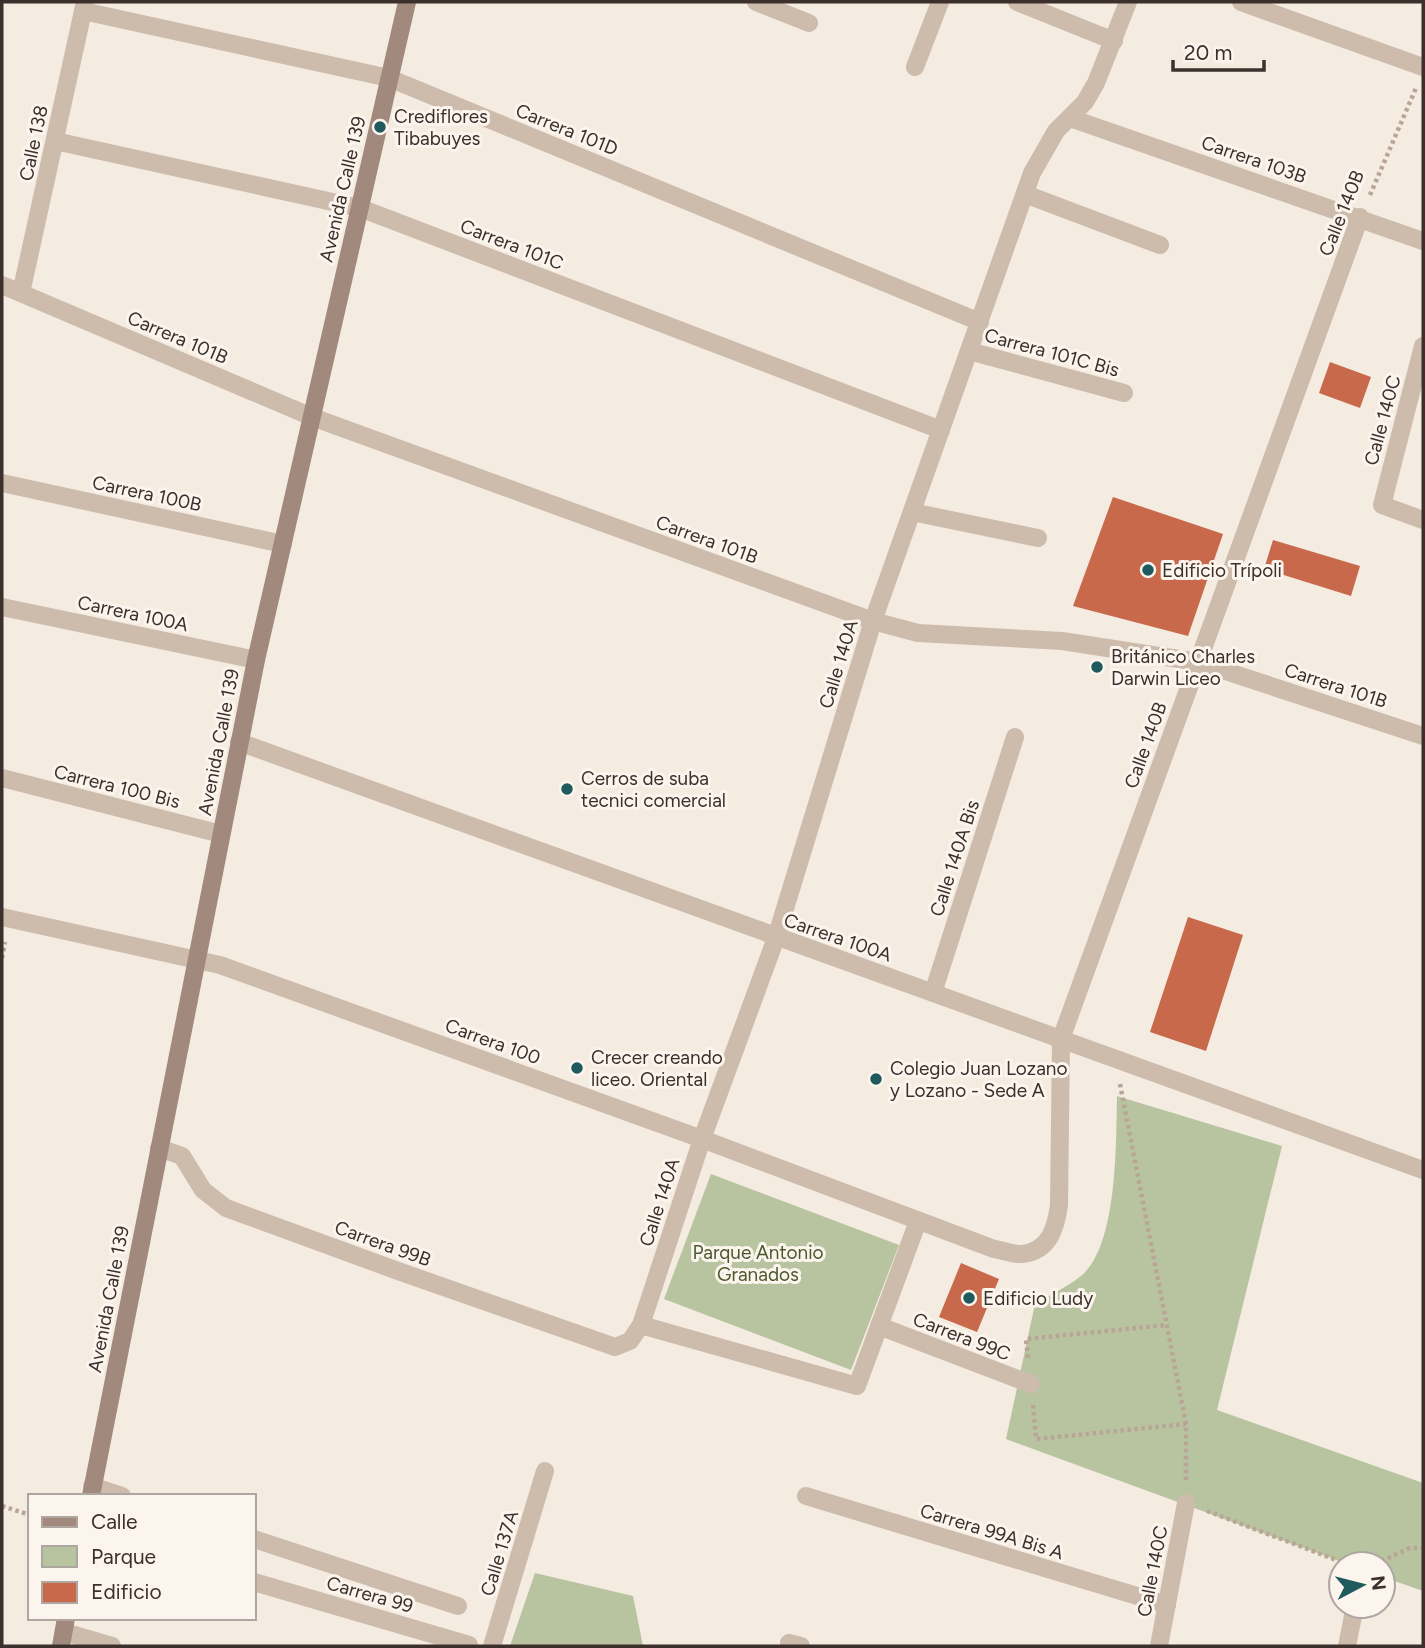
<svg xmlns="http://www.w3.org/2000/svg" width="1425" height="1648" font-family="Figtree,sans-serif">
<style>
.green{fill:#b8c4a0}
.building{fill:#c8694b}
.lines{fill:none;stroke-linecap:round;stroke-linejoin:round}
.path{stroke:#b9a596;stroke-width:4.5;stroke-dasharray:3.5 3.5;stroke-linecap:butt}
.service{stroke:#cdbbac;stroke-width:18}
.pedestrian{stroke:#cdbbac;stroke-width:18}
.minor{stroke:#cdbbac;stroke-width:18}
.secondary{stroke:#a18a7d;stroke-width:18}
.poi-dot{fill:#1f5a5e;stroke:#fbf5ee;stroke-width:2.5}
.labels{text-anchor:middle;stroke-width:6;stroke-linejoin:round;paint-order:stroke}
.poi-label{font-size:19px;fill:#3b302b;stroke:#fbf5ee;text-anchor:start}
.street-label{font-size:19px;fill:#3b302b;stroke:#fbf5ee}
.park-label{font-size:19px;fill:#4a5a2e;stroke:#fbf5ee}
</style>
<rect width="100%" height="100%" fill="#f4ebe1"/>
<!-- green -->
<g class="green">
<path d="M1117 1096 1282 1146 1217 1410 1423 1483V1591L1383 1577V1564H1347L1006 1439 1035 1304C1050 1295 1067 1287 1081 1276 1118 1246 1116 1141 1117 1096Z"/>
<polygon points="711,1174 899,1245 851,1370 664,1299"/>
<polygon points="535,1573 633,1596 643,1646 510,1646"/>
</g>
<!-- building -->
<g class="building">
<polygon points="1330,362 1371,377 1360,408 1319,393"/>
<polygon points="1113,497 1223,534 1188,636 1073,606"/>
<polygon points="1273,540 1360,566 1351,596 1264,569"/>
<polygon points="1188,917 1243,935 1206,1051 1150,1032"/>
<polygon points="961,1263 999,1279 977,1332 939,1317"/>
</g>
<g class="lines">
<!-- path -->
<g class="path">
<polyline points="1370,195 1416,88"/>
<polyline points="2,958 5,942"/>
<polyline points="1120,1084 1186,1424 1186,1482"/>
<polyline points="1028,1358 1026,1339 1167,1325"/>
<polyline points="1033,1405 1036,1439 1186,1424"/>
<polyline points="2,1506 30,1515"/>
<polyline points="1207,1511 1347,1564"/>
<polyline points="1375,1564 1410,1548 1423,1548"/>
</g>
<!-- service -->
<g class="service">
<polyline points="92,1486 122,1496"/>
<polyline points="254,1539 458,1606"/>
<polyline points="64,1632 112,1646"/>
<polyline points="492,1646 545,1471"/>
</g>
<!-- pedestrian -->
<polyline class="pedestrian" points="2,778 221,834"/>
<!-- minor -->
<g class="minor">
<polyline points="756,2 809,23"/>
<polyline points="1017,2 1114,41"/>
<polyline points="1241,2 1423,67"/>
<polyline points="83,11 389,78 980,322"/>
<polyline points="915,67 940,2"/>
<polyline points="1070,118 1423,241"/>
<polyline points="55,141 360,208 941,430"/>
<polyline points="1025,194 1160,245"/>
<polyline points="2,285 312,417 873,621 918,633 1062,641 1198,662 1423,736"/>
<polyline points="21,293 85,2"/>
<polyline points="1423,346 1382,505 1423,520"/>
<polyline points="969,351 1124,393"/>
<polyline points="2,483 283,544"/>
<polyline points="912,512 1038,538"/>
<polyline points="2,607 256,660"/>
<polyline points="239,742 1423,1170"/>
<path d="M2 917 220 965 702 1139 994 1249C1003 1250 1014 1255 1022 1254 1050 1251 1056 1227 1059 1205L1061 1039 1360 217"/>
<polyline points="933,993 1015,737"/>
<polyline points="159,1148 182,1156 203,1190 226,1208 398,1271 615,1347 630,1341 641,1325 702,1139 776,938 873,621 1032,173 1056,131 1085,102 1096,83 1128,2"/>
<polyline points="641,1325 857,1386 918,1221"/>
<polyline points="879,1326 1031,1384"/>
<polyline points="806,1496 1167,1605"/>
<polyline points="254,1582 469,1645"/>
<polyline points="789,1643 801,1646"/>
<polyline points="1159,1646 1186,1503"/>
<polyline points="1347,1646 1355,1606"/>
</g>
<!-- secondary -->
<g class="secondary">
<polyline points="91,1496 256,660 407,2"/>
<polyline points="61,1646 66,1618"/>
</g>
</g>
<!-- markers -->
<g class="poi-dot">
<circle cx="380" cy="127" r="7"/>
<circle cx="1148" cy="570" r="7"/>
<circle cx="1097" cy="667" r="7"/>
<circle cx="567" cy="789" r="7"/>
<circle cx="577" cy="1068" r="7"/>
<circle cx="876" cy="1079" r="7"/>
<circle cx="969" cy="1298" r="7"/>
</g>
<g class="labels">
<!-- poi labels -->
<g class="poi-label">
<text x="394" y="123">Crediflores<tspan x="394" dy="22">Tibabuyes</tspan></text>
<text x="1162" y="577">Edificio Trípoli</text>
<text x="1111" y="663">Británico Charles<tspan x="1111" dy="22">Darwin Liceo</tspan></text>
<text x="581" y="785">Cerros de suba<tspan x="581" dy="22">tecnici comercial</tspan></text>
<text x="591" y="1064">Crecer creando<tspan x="591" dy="22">liceo. Oriental</tspan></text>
<text x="890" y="1075">Colegio Juan Lozano<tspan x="890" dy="22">y Lozano - Sede A</tspan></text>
<text x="983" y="1305">Edificio Ludy</text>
</g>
<!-- street labels -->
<g class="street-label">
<text transform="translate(567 129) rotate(22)" y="7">Carrera 101D</text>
<text transform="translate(33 143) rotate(-78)" y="7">Calle 138</text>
<text transform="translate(1254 159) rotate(19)" y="7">Carrera 103B</text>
<text transform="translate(342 189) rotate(-77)" y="7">Avenida Calle 139</text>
<text transform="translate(1341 213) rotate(-68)" y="7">Calle 140B</text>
<text transform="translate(512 244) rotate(21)" y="7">Carrera 101C</text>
<text transform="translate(178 337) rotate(23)" y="7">Carrera 101B</text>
<text transform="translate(1052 352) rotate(15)" y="7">Carrera 101C Bis</text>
<text transform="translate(1382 420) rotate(-75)" y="7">Calle 140C</text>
<text transform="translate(147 493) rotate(12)" y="7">Carrera 100B</text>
<text transform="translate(707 539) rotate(20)" y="7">Carrera 101B</text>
<text transform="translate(133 613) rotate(12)" y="7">Carrera 100A</text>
<text transform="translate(838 664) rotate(-73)" y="7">Calle 140A</text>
<text transform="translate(1336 685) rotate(18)" y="7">Carrera 101B</text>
<text transform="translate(218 742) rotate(-79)" y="7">Avenida Calle 139</text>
<text transform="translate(1145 745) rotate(-70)" y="7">Calle 140B</text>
<text transform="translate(117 786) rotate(14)" y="7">Carrera 100 Bis</text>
<text transform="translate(954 858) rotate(-72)" y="7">Calle 140A Bis</text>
<text transform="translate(838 937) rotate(19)" y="7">Carrera 100A</text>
<text transform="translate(493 1041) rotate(20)" y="7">Carrera 100</text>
<text transform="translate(659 1202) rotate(-72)" y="7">Calle 140A</text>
<text transform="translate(383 1243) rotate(20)" y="7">Carrera 99B</text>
<text transform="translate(108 1299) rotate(-79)" y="7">Avenida Calle 139</text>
<text transform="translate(962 1336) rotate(21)" y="7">Carrera 99C</text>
<text transform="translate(992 1531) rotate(17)" y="7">Carrera 99A Bis A</text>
<text transform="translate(499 1553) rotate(-73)" y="7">Calle 137A</text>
<text transform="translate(1152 1571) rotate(-79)" y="7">Calle 140C</text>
<text transform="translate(370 1594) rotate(16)" y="7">Carrera 99</text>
</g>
<!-- park labels -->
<g class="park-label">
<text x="758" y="1259">Parque Antonio<tspan x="758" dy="22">Granados</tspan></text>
</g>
</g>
<!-- border -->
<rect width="1425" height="1648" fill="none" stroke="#3b302b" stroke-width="7"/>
<!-- legend -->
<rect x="28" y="1494" width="228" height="126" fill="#fbf5ee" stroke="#aea6a0" stroke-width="2"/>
<rect x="42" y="1517" width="35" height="10" fill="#a18a7d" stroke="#aea6a0" stroke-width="2"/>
<text x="91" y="1529" font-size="21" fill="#3b302b">Calle</text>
<rect x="42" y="1546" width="35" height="21" fill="#b8c4a0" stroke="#aea6a0" stroke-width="2"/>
<text x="91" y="1564" font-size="21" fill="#3b302b">Parque</text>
<rect x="42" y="1582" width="35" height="21" fill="#c8694b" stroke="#aea6a0" stroke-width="2"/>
<text x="91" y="1599" font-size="21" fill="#3b302b">Edificio</text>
<!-- north arrow -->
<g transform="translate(1362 1585) rotate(83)"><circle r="33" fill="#fbf5ee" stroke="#aea6a0" stroke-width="2"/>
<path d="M0-5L12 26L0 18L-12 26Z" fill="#1f5a5e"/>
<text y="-10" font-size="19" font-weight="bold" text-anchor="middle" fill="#3b302b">N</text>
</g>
<!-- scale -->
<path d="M1173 60v10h91v-10" fill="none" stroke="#3b302b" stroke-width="3.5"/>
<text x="1184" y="60" font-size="21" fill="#3b302b" stroke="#fbf5ee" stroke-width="5" paint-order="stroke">20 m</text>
</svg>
